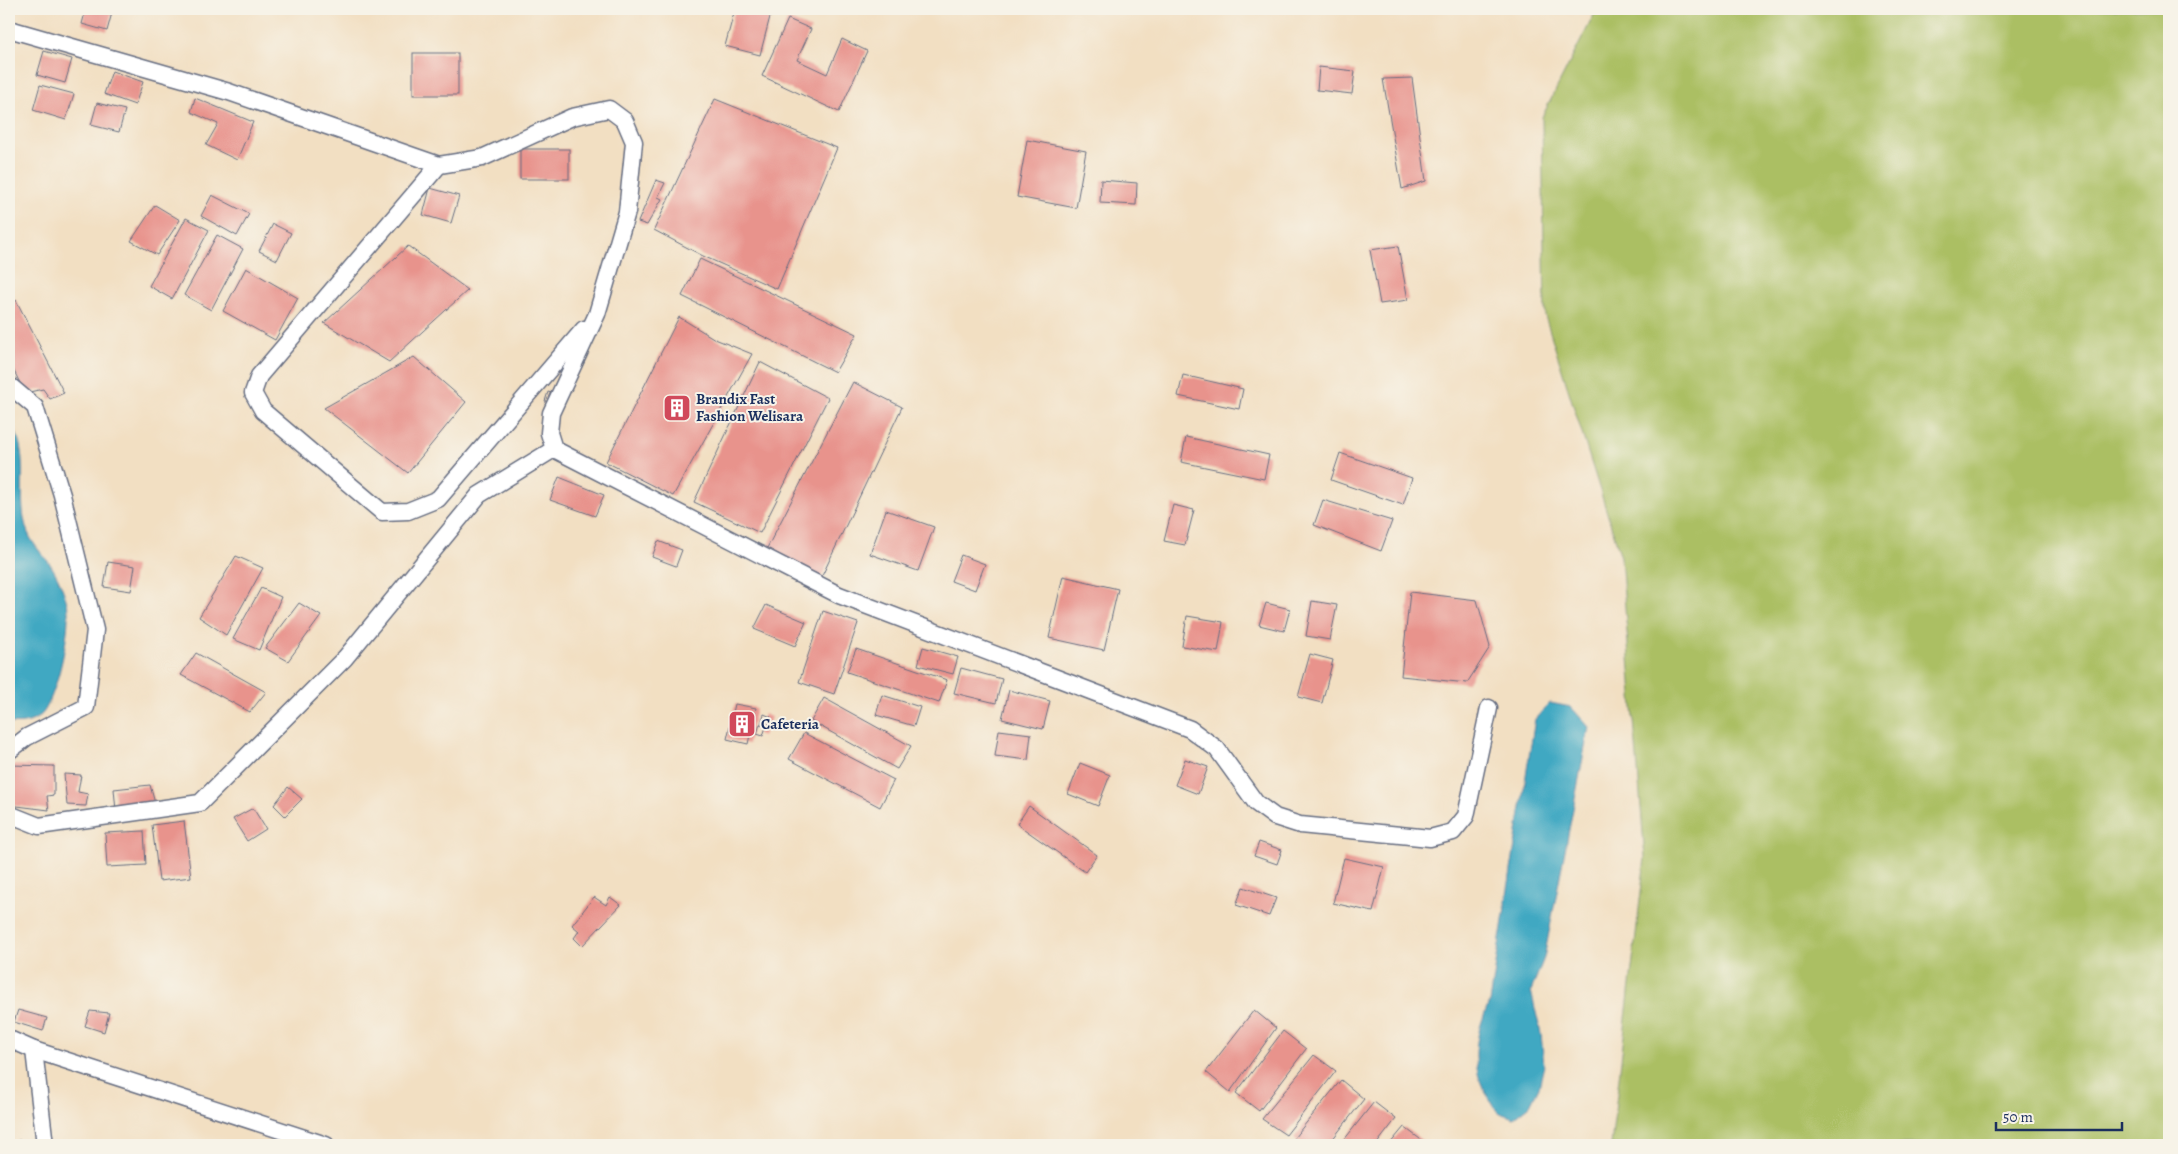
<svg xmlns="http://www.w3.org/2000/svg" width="2178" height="1154" font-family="Alegreya,serif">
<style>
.green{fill:#abbf63;stroke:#637760}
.water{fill:#41a8c2;stroke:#2e6c90}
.building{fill:#e8938c}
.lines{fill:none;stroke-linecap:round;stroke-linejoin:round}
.minor-casing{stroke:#666d81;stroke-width:19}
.minor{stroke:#fff;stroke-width:16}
.labels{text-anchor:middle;stroke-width:4;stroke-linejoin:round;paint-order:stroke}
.poi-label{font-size:15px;font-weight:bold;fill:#1b2f5e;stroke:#f7f3e8;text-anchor:start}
</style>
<rect width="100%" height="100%" fill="#f7f3e8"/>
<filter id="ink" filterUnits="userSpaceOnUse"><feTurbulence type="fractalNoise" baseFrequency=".02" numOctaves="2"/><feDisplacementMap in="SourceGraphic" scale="10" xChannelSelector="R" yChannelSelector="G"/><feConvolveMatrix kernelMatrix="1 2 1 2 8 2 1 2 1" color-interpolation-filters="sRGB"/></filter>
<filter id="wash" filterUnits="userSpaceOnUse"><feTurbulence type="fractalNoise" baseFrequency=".0096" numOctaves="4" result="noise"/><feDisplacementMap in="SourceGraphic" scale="20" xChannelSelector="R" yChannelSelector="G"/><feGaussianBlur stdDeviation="1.12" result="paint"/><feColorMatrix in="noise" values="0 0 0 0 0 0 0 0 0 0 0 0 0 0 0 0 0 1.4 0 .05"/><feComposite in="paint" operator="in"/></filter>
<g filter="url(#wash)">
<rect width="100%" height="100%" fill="#f2dfc2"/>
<!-- green -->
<polygon class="green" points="1597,9 2169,9 2169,1145 1611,1145 1645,858 1621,557 1545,316 1542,117"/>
<!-- water -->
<g class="water">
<path d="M9 420C32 452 16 491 26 527 30 542 41 552 50 564 57 574 64 591 67 603 72 626 58 689 45 710 38 722 22 725 9 723Z"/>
<path d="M1550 703 1571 707 1589 727 1544 958 1531 991 1541 1034 1544 1065 1539 1087 1530 1105 1514 1118C1510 1116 1503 1115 1499 1112 1495 1109 1492 1103 1490 1099 1468 1070 1475 1032 1490 1002L1535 719Z"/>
</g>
<g id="blocks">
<!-- building -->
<g class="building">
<polygon points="86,9 113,9 107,31 82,24"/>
<polygon points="735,9 755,9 771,13 760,55 725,46"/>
<polygon points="788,19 811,29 797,60 827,74 842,39 867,51 839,112 762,76"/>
<polygon points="44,51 72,59 65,83 37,75"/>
<rect x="413" y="53" width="45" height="42"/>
<polygon points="1319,67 1355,71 1352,94 1317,90"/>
<polygon points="112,71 143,82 135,105 104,94"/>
<polygon points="1412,78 1426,181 1402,189 1383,79"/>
<polygon points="40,85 74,94 66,120 33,110"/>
<polygon points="195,98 253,122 237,160 206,145 218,124 191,112"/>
<polygon points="715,99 837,148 777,289 703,256 654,230"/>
<polygon points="97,103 125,110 119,132 91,125"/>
<polygon points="1027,140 1086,151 1076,208 1017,197"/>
<rect x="520" y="149" width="49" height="30"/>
<polygon points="656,180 665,183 658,197 662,199 647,225 638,222"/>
<polygon points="1101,180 1137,183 1136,205 1100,203"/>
<polygon points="430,188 459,196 451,223 423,215"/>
<polygon points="212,195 249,214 237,236 201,216"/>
<polygon points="155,205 180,220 157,255 131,241"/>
<polygon points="186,218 209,230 172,299 149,286"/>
<polygon points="273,224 291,233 277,260 259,251"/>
<polygon points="217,235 243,249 211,310 184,295"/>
<polygon points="408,246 468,290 389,362 324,323"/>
<polygon points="1398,246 1408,300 1380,304 1370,250"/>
<polygon points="700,259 857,334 835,372 682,296"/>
<polygon points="246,268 298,298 275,340 223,311"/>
<polygon points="16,300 64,393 50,399 43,389 25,393 9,361 9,303"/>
<polygon points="679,317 715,339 752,354 673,496 606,462"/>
<polygon points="414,357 466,402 408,473 324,408"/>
<polygon points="760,362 828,398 760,533 694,502"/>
<polygon points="1183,375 1243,389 1239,409 1178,396"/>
<polygon points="853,382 902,407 821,578 766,550"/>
<polygon points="548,392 555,394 552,403 545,401"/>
<polygon points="1186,437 1269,455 1264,479 1181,462"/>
<polygon points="1340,453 1412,478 1403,505 1331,480"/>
<polygon points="559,477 604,495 595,516 550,500"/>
<polygon points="1323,500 1392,521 1381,551 1314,525"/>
<polygon points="1173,505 1194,510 1185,545 1164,541"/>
<polygon points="886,510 934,527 918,571 870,554"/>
<polygon points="658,541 682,550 676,566 652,557"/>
<polygon points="961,555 985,564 975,590 951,581"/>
<polygon points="236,556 263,568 226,635 199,617"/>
<polygon points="108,562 135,566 131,591 104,587"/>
<polygon points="1063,576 1118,589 1104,650 1049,638"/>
<polygon points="261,588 281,597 259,650 233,639"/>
<polygon points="1410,592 1477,600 1490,647 1467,683 1401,676"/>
<polygon points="1312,601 1337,605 1330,640 1306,636"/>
<polygon points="299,603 321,616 288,661 265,648"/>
<polygon points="1266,603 1290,609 1284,631 1259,625"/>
<polygon points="766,605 806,622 795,646 754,629"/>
<polygon points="823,611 858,623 834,694 799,682"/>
<polygon points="1187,616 1223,622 1218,652 1182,646"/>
<polygon points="923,647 958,657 953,674 918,665"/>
<polygon points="856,649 947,680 939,703 847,672"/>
<polygon points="196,653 266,692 250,712 181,675"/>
<polygon points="1310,654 1333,660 1322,703 1298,697"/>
<polygon points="961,668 1002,679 996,703 954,693"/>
<polygon points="1009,690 1050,701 1043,729 1002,719"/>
<polygon points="882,695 920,707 914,726 876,715"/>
<polygon points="824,698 911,746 897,769 811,721"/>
<polygon points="735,704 756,708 748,744 727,739"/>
<polygon points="764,714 771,717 768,726 761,724"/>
<polygon points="760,724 766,727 763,736 757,734"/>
<polygon points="999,730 1031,734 1028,760 995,756"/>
<polygon points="804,733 894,780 880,807 789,759"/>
<polygon points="1185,759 1208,767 1198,794 1175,785"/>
<polygon points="1080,763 1110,775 1098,806 1068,794"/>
<polygon points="9,765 54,766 54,795 47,796 49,810 9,805"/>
<polygon points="64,774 81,775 78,792 88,794 86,806 67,805"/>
<polygon points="150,785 156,807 116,811 114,789"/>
<polygon points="288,787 302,799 285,816 274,805"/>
<polygon points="1029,806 1097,855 1085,872 1017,824"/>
<polygon points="253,808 266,829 247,841 233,819"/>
<polygon points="184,821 191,877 159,881 152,825"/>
<polygon points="144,831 146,865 107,867 105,833"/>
<polygon points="1259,842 1282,850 1277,864 1254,856"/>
<polygon points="1344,858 1384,867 1373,912 1333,903"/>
<polygon points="1243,887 1276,898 1269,916 1236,905"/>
<polygon points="594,897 606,905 610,897 621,905 582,946 574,938 579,931 572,925"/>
<polygon points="18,1010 47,1018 43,1031 14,1022"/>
<polygon points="1254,1010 1276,1028 1230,1092 1206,1072"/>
<polygon points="90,1011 109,1013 104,1032 85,1026"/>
<polygon points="1283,1031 1306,1049 1259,1111 1236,1093"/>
<polygon points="1314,1055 1336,1071 1286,1135 1262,1119"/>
<polygon points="1341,1080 1364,1099 1328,1145 1302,1145 1294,1138"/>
<polygon points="1374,1102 1396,1119 1376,1145 1340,1145"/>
<polygon points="1404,1127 1424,1142 1421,1145 1389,1145"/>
<polygon points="20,1140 21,1145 9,1145 9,1142"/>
</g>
</g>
</g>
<g filter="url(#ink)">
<use href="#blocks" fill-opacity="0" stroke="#666d81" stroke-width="1"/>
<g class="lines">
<defs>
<g id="minor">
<polyline points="9,29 229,92 439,165 482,158 572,117 609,109 625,121 634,142 627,212 597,314 551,413 549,433 554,449 839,595 1190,729 1217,749 1256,803 1275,817 1300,825 1430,838 1453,832 1466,816 1489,708"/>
<polyline points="439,165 259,376 253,393 263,411 382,512 408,511 438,499 584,329"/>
<polyline points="9,385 35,407 62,495 95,630 86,707 27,737 9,751"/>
<polyline points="9,814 39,826 200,803 345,658 479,495 554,449"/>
<polyline points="9,1039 34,1050 326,1145"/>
<polyline points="34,1050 45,1145"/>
</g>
</defs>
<!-- minor casing -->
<use href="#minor" class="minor-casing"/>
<!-- minor -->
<use href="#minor" class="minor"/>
</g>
</g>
<!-- icons -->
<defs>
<symbol id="building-square" viewBox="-11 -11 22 22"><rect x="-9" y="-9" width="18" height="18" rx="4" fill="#d1495b" stroke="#f7f3e8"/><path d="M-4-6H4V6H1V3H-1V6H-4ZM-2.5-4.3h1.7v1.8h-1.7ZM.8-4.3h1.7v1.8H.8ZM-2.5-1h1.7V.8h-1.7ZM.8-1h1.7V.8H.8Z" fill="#fff"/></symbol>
</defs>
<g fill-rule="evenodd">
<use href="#building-square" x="661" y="392" width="32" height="32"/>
<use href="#building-square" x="726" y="708" width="32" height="32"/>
</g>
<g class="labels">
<!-- poi labels -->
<g class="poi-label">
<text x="696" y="404">Brandix Fast<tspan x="696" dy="17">Fashion Welisara</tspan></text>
<text x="761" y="729">Cafeteria</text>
</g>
</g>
<!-- margin -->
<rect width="2178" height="1154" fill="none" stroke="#f7f3e8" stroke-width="30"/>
<!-- scale -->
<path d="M1996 1122v8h126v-8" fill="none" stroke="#1b2f5e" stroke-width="2.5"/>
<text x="2003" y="1122" font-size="15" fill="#1b2f5e" stroke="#f7f3e8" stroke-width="4" paint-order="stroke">50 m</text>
</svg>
